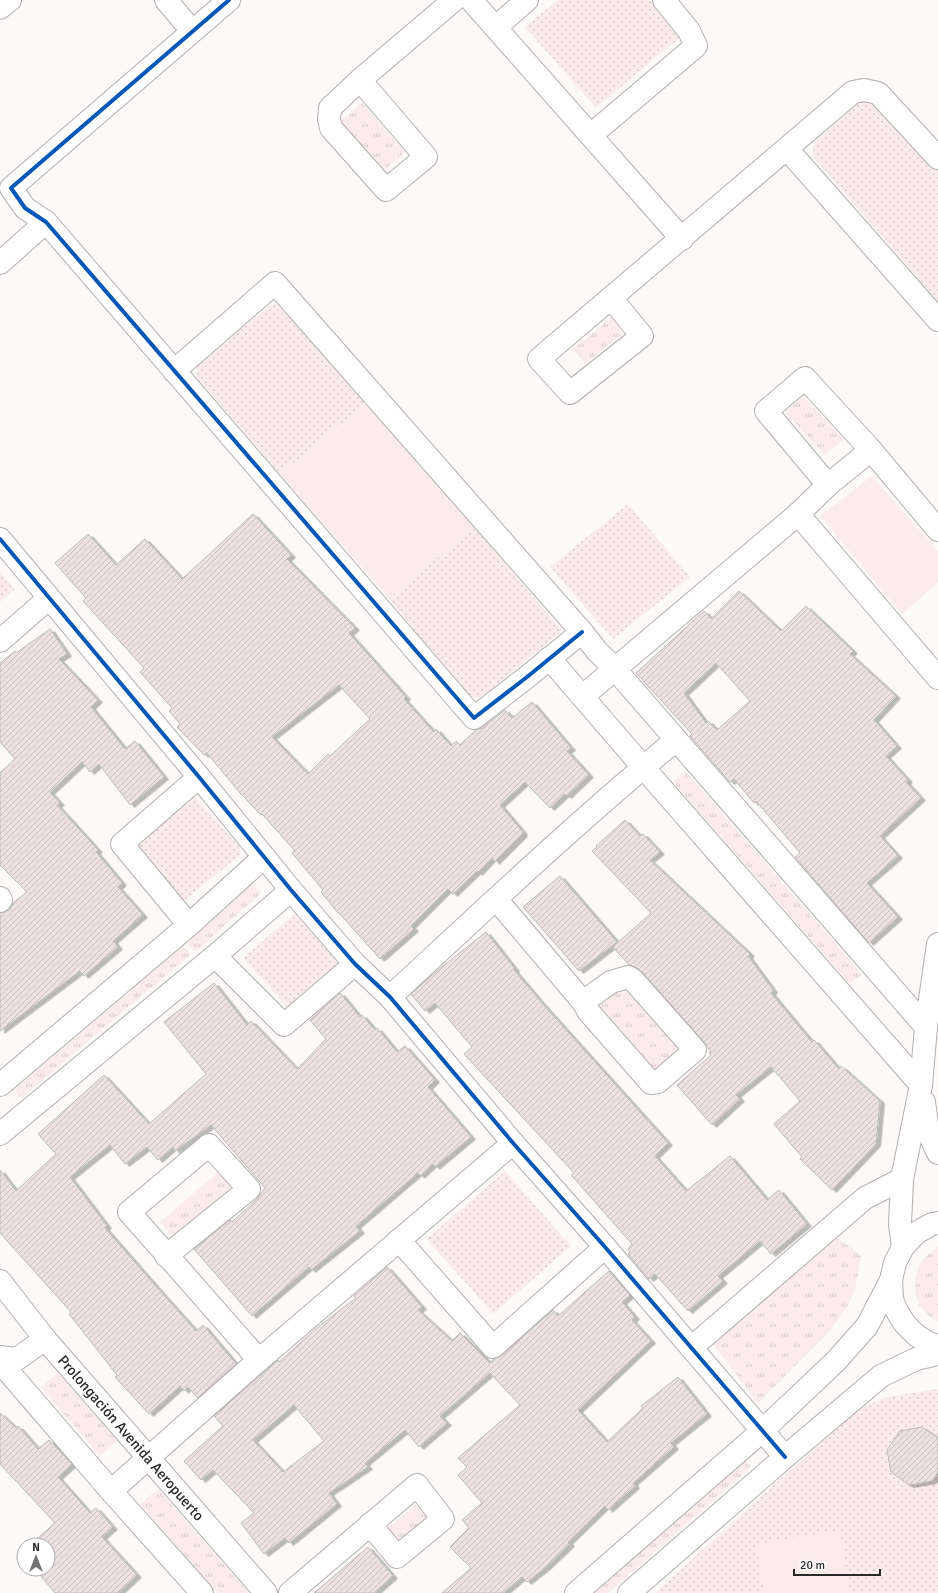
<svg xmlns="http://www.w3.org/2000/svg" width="938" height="1593" font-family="Signika,sans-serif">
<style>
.grass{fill:url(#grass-tufts)}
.park{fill:url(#park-dots)}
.garden{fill:#fbebeb}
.building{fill:url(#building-hatch);stroke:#bdbaba;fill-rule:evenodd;filter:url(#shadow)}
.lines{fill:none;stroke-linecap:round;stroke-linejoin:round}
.street-casing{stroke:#b2afaf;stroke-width:24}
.secondary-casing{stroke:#b2afaf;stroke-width:24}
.street{stroke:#fffefe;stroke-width:22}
.secondary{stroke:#fffefe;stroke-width:22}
.cycleway-casing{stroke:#fff;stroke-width:6}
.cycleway{stroke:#0057b8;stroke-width:4}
.labels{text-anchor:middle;stroke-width:4;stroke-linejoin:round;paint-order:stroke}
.street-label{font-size:15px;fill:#2a2828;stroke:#fff}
</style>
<defs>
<pattern id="grass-tufts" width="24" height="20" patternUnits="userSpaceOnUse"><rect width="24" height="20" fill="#fbebeb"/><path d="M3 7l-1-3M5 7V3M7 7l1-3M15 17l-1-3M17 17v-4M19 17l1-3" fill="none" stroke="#d7caca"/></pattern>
<pattern id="park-dots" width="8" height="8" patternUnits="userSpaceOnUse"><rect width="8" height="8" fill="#fbebeb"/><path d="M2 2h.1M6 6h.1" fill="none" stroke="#d7caca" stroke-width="1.8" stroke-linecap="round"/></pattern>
<pattern id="building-hatch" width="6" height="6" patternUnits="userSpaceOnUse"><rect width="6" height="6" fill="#ede0e1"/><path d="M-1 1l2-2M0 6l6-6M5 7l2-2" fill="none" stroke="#cbc0c1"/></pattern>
<filter id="shadow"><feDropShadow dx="4.5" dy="2.5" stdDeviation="0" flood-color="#0004"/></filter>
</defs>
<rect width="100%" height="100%" fill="#fdf9f9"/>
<!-- grass -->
<g class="grass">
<polygon points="362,102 405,152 383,171 340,122"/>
<polygon points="611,318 623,333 585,364 573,349"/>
<polygon points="803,396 844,440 825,455 785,412"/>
<polygon points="685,771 862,974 850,984 673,782"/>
<polygon points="252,884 261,893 195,952 187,943"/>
<polygon points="183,946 191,954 21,1098 14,1090"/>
<polygon points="616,989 630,989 684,1050 656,1070 649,1068 594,1007"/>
<polygon points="219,1171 233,1188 174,1239 160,1222"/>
<polygon points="837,1237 861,1256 855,1290 847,1307 829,1332 758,1403 713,1344"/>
<path d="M938 1247V1321C905 1307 909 1263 938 1247Z"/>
<polygon points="58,1373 117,1441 100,1456 41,1387"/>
<polygon points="743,1458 751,1467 608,1593 590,1593"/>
<polygon points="158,1489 249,1593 218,1593 140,1504"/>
<polygon points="416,1505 429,1520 398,1545 386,1530"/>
</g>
<!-- park -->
<g class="park">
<polygon points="558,0 651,0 681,36 596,108 525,27"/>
<polygon points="862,101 879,103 938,168 938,301 812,155 815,141"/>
<polygon points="277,304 367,402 280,474 196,376 198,365 271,305"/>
<polygon points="628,504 690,577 613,639 550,567"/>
<polygon points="475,527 562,631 480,698 465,696 389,598"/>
<polygon points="0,572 15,589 0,602"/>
<polygon points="193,795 240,847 240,855 183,902 136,845"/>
<polygon points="295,913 341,964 289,1009 243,958"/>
<polygon points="505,1171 571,1246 493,1314 427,1239"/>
<polygon points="938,1389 938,1593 655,1593 857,1410 877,1401 893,1396"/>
</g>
<!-- garden -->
<g class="garden">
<polygon points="367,402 475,527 389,598 280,474"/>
<polygon points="872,476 938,551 938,583 902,614 820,516"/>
<polygon points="840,1530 850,1593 764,1593 756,1544"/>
</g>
<!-- building -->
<g class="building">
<path d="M253 514 291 555 287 559 355 628 349 633 406 697 404 699 434 732 436 729 451 746 456 741 460 745 476 730 482 728 505 710 512 718 532 702 571 748 567 751 589 775 567 796 565 794 550 808 525 782 500 805 523 832 522 833 523 834 495 862 492 858 478 873 477 871 453 894 448 889 411 926 414 929 380 959 339 913H338L321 892 323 890 292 853 295 851 262 814 261 815 240 793 207 753 204 755 177 727 180 724 169 711 172 708 140 672 144 668 83 601 86 598 55 563 88 534 116 565 145 539 182 579ZM339 685 370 719 330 756 328 754 308 774 272 737Z"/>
<path d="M739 591 781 631 806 606 853 651 850 654 896 696 874 720 897 746 886 756 908 780 906 782 921 798 880 836 898 856 867 883 898 917 869 943 795 857 800 853 756 801 754 803 734 779 730 782 690 736 692 734 636 673 704 611 711 619ZM716 663 750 701 717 730 708 721 706 723 684 693Z"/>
<polygon points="50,629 67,654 59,659 98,700 91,707 125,749 135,741 164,777 130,805 99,764 90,772 82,762 50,792 60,803 57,805 98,850 96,852 122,883 118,887 143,915 113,941 118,947 84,976 80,971 0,1031 0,913 9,910 13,903 27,892 0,865 0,773 15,759 0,742 0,663 15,651 16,653"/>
<polygon points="625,820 640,836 643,834 660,852 650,860 750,954 748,956 773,990 771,993 812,1042 814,1040 839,1069 841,1066 880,1101 876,1144 832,1190 800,1159 802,1157 774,1124 800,1101 771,1067 736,1095 740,1099 712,1125 677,1085 711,1055 709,1053 711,1052 704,1042 643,973 635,967 629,965 613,947 651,913 592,851 597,847 596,846"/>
<polygon points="560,876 617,942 579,971 523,907"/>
<polygon points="486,932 515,969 514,970 541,1002 668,1143 655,1156 686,1191 730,1156 767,1200 779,1190 807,1224 771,1254 760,1241 718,1276 723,1281 688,1311 655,1274 649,1279 628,1254 630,1252 628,1249 632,1244 571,1175 574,1173 464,1054 472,1047 435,1003 425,1011 411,994 438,970"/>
<polygon points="214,983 247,1025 251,1021 297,1069 326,1039 310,1020 340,993 360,1017 362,1015 375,1030 377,1028 397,1052 405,1046 435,1080 428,1087 471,1137 435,1167 433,1164 420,1176 418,1173 356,1226 360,1231 311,1270 309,1267 252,1316 194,1249 230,1220 232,1222 257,1199 265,1188 211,1125 175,1151 173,1147 158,1160 147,1147 125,1164 110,1145 70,1177 107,1226 105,1228 161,1292 196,1331 203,1325 236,1364 198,1398 188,1387 184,1391 180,1386 149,1414 115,1377 117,1375 69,1314 71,1312 0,1233 0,1170 16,1191 56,1154 38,1134 104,1075 149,1124 206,1074 164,1022"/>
<path d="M387 1267 422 1307 418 1310 452 1341 460 1333 490 1363 494 1359 501 1356 553 1310 558 1316 609 1271 630 1295 622 1302 635 1317 632 1320 651 1341 578 1410 607 1442 643 1408 641 1406 678 1377 707 1414 671 1443 674 1447 633 1483 635 1486 608 1510 605 1506 568 1542 570 1544 546 1567 527 1582 522 1577 503 1593H442L471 1568 450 1547 469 1528 462 1520 482 1503 458 1475 467 1467 458 1458 520 1405 490 1373 440 1416 447 1423 419 1447 405 1430 365 1463 368 1467 329 1493 337 1504 289 1543 285 1538 264 1554 241 1523 254 1513 213 1470 201 1480 184 1461 223 1426 214 1416 278 1360 279 1362 318 1327 356 1298 354 1296ZM294 1405 324 1441 283 1472 253 1440Z"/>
<polygon points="0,1413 16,1428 18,1426 38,1449 49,1440 72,1464 58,1477 90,1513 96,1508 113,1527 102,1537 137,1575 118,1593 55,1593 35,1569 48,1569 48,1545 30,1545 55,1523 0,1464"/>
<polygon points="922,1427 938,1438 938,1472 932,1481 909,1485 891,1472 887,1450 900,1431"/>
<polygon points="368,1547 393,1576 374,1593 314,1593"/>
</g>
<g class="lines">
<defs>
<g id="street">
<polyline points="166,0 192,31"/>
<polyline points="229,0 11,188 25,208 46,222 474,718 527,677 582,632"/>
<polyline points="471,0 682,239"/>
<polyline points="0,8 10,0"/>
<polyline points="496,27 527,0"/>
<polyline points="360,80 426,157 386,190 331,128 329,119 330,108 360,80 454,0"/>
<polyline points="591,135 696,46 689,31 664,0"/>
<polyline points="787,149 938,320"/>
<polyline points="0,263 46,222"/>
<polyline points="611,298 642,336 570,393 539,359 853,92 864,90 878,93 938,158"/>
<polyline points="174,371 275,283 582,632 597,651 614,668 926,1027"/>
<polyline points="828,485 766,411 805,378 871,450 938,530"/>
<polyline points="798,514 938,678"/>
<polyline points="0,539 199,777 291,890 355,964 390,997 513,1143 605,1247 785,1457"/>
<polyline points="0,641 49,598"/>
<polyline points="549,658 643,767 921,1085"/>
<polyline points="583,696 798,514 828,485 871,450"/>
<polyline points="0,898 1,900 0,901"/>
<polyline points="496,899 583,1002 588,1011 651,1083 658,1082 695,1050 634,981 628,977 611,982 583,1002"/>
<polyline points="189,925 122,844 199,777"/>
<polyline points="215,956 284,1025 355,964"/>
<path d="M390 997C484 910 577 822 676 740"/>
<polyline points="0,1085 189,925 264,857"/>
<polyline points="0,1134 215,956 291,890"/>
<polyline points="399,1240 493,1347 605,1247"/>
<polyline points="166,1256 249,1189 209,1145 129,1212 259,1360"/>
<polyline points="691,1348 865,1198 902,1179"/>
<polyline points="0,1357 17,1359 45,1339"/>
<polyline points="111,1491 259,1360 513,1143"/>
<polyline points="290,1593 417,1485 443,1519 397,1557 370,1524"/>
</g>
<g id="secondary">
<polyline points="924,1102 928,1131 938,1153"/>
<polyline points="903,1247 900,1224 902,1179 921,1085 926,1027 938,944"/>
<path d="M891 1280C892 1287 891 1296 893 1302 900 1322 917 1341 938 1346"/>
<polyline points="0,1281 45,1339 266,1593"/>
<polyline points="0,1362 111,1491 202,1593"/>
<polyline points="576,1593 762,1431 836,1361 867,1326 891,1280 895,1263 903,1247 916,1233 932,1224 938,1223"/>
<polyline points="629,1593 785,1457 881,1376 916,1359 938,1354"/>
</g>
</defs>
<!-- street casing -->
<use href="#street" class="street-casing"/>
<!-- secondary casing -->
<use href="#secondary" class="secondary-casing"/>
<!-- street -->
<use href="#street" class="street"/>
<!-- secondary -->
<use href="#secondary" class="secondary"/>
<defs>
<g id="cycleway">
<polyline points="229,0 11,188 25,208 46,222 474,718 527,677 582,632"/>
<polyline points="0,539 199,777 291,890 355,964 390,997 513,1143 605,1247 785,1457"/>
</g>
</defs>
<!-- cycleway casing -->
<use href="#cycleway" class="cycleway-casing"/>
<!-- cycleway -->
<use href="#cycleway" class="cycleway"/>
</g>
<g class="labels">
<!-- street labels -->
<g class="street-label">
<text transform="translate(131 1438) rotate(49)" y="5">Prolongación Avenida Aeropuerto</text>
</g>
</g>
<!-- north arrow -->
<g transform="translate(36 1557)"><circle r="19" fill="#ffffff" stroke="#aaa9a9"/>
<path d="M0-3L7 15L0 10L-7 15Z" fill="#747171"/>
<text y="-6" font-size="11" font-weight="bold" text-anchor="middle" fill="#2a2828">N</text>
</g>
<!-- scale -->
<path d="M794 1569v6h86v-6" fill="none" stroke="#2a2828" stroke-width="2"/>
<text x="800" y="1569" font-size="12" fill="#2a2828" stroke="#ffffff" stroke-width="3" paint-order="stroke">20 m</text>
</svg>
